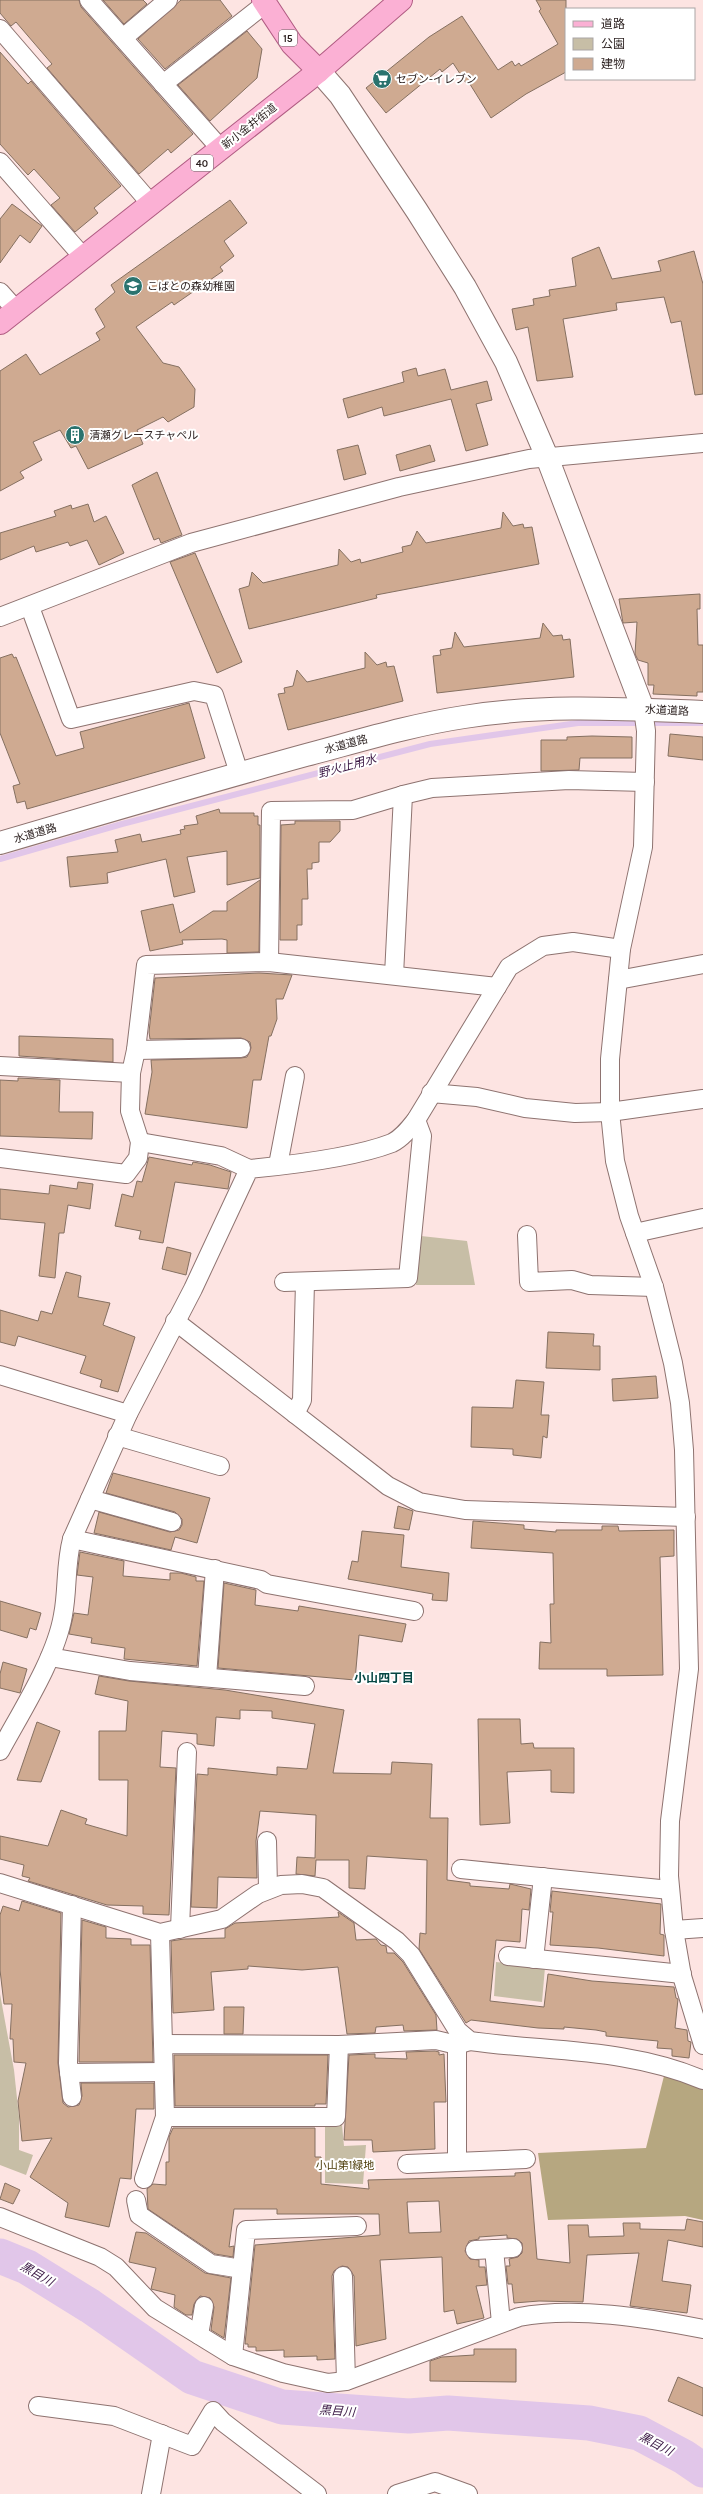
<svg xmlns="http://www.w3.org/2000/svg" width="703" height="2494" font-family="Karla,'Noto Sans JP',sans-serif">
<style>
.green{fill:#c7bea6}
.forest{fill:#b6a780}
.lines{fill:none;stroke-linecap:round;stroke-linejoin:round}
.stream{stroke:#e1c6e9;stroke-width:6}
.river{stroke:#e1c6e9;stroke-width:35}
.building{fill:#cfaa91;stroke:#857061;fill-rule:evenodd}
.street-casing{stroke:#8e7370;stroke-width:20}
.secondary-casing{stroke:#8e7370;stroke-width:24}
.primary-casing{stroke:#b05b82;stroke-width:24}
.street{stroke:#fff;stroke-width:18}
.secondary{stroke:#fff;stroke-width:22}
.primary{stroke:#fbb0d4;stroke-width:22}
.labels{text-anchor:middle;stroke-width:4;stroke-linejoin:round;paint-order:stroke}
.shield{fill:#fff;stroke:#6a6262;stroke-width:1}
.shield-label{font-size:10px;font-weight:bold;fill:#2a1f1e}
.poi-label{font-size:11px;fill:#2a1f1e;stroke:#fff;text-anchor:start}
.street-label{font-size:11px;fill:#2a1f1e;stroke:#fff}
.park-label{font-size:11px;fill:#493905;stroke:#fff}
.water-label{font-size:12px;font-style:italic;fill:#3b1945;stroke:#fff}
.neighbourhood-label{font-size:12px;font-weight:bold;fill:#064744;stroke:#fff}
</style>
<rect width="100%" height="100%" fill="#fde4e2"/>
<!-- green -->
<g class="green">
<polygon points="421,1236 467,1241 475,1285 416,1285"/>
<polygon points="496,1962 545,1967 542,2002 494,1996"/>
<polygon points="0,1994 14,2070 19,2117 19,2150 33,2155 26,2175 0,2165"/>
<polygon points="325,2124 342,2125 344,2146 366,2145 363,2184 325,2183"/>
</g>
<!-- forest -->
<polygon class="forest" points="664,2076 703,2088 703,2220 685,2216 548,2220 538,2153 646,2148"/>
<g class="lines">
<!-- stream -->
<polyline class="stream" points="0,859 122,824 430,744 578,723 703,723"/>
<!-- river -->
<polyline class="river" points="0,2256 27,2267 90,2306 192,2377 282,2407 409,2416 448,2413 589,2423 639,2433 684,2457 703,2470"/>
</g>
<!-- building -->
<g class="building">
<polygon points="0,0 79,0 81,7 193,134 171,153 168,149 139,174 47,68 52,64 16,22 11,26 0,13"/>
<polygon points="103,0 143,0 147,4 124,24"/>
<polygon points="181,0 220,0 232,16 165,69 138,39"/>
<polygon points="536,0 566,0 566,72 526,94 491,118 468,81 466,83 453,63 442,72 440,69 386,113 366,88 429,37 462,16 498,70 512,61 515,66 519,63 521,66 558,44 539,11 541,9"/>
<polygon points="247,31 262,49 257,78 210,121 178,85"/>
<polygon points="0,52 28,84 31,81 121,186 94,208 98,213 75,232 51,205 60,198 34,169 28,175 0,144"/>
<polygon points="230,200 247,223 224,241 234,256 220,267 223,271 174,305 172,302 136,327 163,363 179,367 195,389 194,407 168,422 163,417 137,430 143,444 88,469 76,446 71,448 60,430 33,442 42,460 20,472 24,478 0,491 0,371 26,354 40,375 100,340 96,333 105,327 95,309 115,292 111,285"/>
<polygon points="12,204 42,226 30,243 20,235 0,263 0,219"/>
<polygon points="599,247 612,279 661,271 658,261 694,251 703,284 703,394 695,395 681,321 671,323 664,297 616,303 617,310 563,319 573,377 537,381 528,327 516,330 512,309 534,305 533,299 550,296 549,290 576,286 572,258"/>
<polygon points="416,368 418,376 445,369 451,390 487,381 492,400 476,404 488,445 466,451 451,399 384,416 382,407 348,418 343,399 404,382 402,372"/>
<polygon points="358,445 366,474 344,480 337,450"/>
<polygon points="430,445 435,461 400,471 396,455"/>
<polygon points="157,472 182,535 161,543 159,538 154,540 132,485"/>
<polygon points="88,504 94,522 106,516 124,553 99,565 87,540 70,546 68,542 36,552 34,546 0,560 0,533 56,516 54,511 71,505 72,509"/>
<polygon points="503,512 513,526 523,524 524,528 532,527 539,564 376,595 377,598 249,629 239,589 249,586 252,572 263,583 338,565 339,549 351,562 360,559 361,563 403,552 402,547 411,545 417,531 426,543 501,528"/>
<polygon points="195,553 242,662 217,673 170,562"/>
<polygon points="700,594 700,609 697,609 698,645 703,645 703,692 697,692 697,696 653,694 654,685 648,685 648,663 638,660 635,654 637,622 623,623 619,599"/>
<polygon points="543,623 553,636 562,635 563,640 570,639 574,677 437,693 433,656 441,655 440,650 452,648 455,632 464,647 540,638"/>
<polygon points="365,652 377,665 386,662 387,667 394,666 403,701 288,730 278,694 285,693 284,688 293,686 297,670 307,682 365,668"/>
<polygon points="12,654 14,658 16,657 56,756 84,748 80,732 189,703 205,758 27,809 25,801 17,803 13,786 20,784 0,733 0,658"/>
<polygon points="670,734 703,737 703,760 668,756"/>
<polygon points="592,736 632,737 632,758 580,758 579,770 541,771 541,740 567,740 567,737"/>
<polygon points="219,809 220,813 254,813 254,816 258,816 258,825 260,825 260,878 227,885 227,851 187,857 195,892 174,897 166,859 107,873 108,883 70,887 67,857 118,852 115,840 140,834 142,842 181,834 180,830 185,829 184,826 198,824 196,816"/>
<polygon points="295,821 340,821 340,831 330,842 319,842 319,862 312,863 312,869 307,869 308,899 302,899 302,925 297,925 297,940 280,940 281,825 295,824"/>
<polygon points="260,880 259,952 227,953 227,940 222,939 182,940 183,944 150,951 141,911 173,904 180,933 213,911 227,911 227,902"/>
<polygon points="259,973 292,975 283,999 276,999 277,1019 271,1036 269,1036 261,1080 253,1080 247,1128 145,1114 152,1072 151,1060 241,1058 247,1057 251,1048 250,1042 241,1038 150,1039 149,1032 155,978"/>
<polygon points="19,1036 113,1039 113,1062 19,1056"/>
<polygon points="18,1078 60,1080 59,1112 93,1112 92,1139 0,1136 0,1080 18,1081"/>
<polygon points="149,1157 192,1165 193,1162 210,1165 231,1172 228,1189 175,1182 163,1243 139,1239 141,1231 115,1226 122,1194 133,1197 137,1181 142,1182"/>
<polygon points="78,1182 93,1184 90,1209 68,1205 64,1233 59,1233 55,1278 39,1276 45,1223 0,1219 0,1189 49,1194 50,1185 77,1189"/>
<polygon points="167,1247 191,1253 186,1275 162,1269"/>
<polygon points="66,1272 81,1276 78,1297 110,1303 103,1325 135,1337 118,1392 100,1387 102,1380 80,1373 86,1356 18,1336 15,1346 0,1342 0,1310 38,1321 41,1311 52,1314"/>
<polygon points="548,1332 594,1334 593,1346 600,1346 600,1370 546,1368"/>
<polygon points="656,1376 658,1398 613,1401 612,1379"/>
<polygon points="516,1380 544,1382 541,1415 549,1415 547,1438 543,1436 541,1458 513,1455 513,1449 471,1447 472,1407 513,1408"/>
<polygon points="113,1473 210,1498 197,1543 175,1537 171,1550 94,1533 99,1512 170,1532 179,1530 182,1525 182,1519 175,1512 106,1493"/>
<polygon points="398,1506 413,1511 409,1530 394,1528"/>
<polygon points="473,1521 524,1525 524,1529 556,1532 556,1530 602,1530 602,1526 618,1526 619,1531 674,1530 674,1556 660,1557 663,1675 607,1676 607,1669 539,1669 540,1642 551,1643 550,1604 554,1604 553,1553 471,1548"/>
<polygon points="362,1531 404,1535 401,1567 449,1573 447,1601 432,1600 433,1594 348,1579 352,1561 358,1562"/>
<polygon points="80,1552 124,1561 123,1576 170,1580 170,1573 181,1573 196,1577 196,1581 204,1581 197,1666 124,1659 125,1648 91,1643 92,1638 69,1634 74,1613 88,1615 93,1577 77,1575"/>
<polygon points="224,1583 256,1590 255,1605 298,1611 299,1606 406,1624 402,1642 359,1635 355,1680 218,1668"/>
<polygon points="0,1601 41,1613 36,1630 30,1628 27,1638 0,1630"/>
<polygon points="3,1662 27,1669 20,1693 0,1688 0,1674"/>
<polygon points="99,1676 129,1681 225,1690 344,1710 333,1773 391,1774 392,1762 432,1764 430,1818 448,1818 447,1880 470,1883 470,1886 509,1889 510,1884 531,1889 529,1910 522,1909 520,1942 496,1940 490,2001 544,2007 548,1974 592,1981 674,1987 676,1998 678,1999 675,2028 687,2030 688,2041 691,2042 689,2058 672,2056 672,2049 657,2048 658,2041 606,2036 606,2032 596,2030 564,2027 564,2029 538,2028 471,2020 466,2023 419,1949 420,1933 426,1934 427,1860 367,1856 365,1889 349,1888 349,1860 316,1860 315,1876 296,1874 297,1857 315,1858 316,1815 260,1811 256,1841 257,1878 218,1877 217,1908 191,1907 197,1774 208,1775 208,1768 277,1775 277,1767 307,1769 315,1724 272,1718 272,1711 240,1710 240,1719 216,1717 214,1746 197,1744 197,1734 162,1731 160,1767 176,1768 169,1915 143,1914 143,1906 107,1905 28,1881 30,1878 22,1876 24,1865 0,1859 0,1836 48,1846 61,1810 87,1819 85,1824 127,1836 128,1780 99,1780 99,1731 126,1731 128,1701 95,1694"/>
<polygon points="478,1719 520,1719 521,1744 533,1743 534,1748 574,1748 574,1793 551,1792 551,1770 507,1772 510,1823 480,1825"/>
<polygon points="37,1722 60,1731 41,1782 17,1780"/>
<polygon points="552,1891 661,1904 660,1934 664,1935 664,1956 598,1948 550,1945 553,1912 550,1912"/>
<polygon points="22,1901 61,1913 58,2063 63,2103 68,2107 79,2105 82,2096 81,2083 154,2083 154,2109 136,2109 131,2179 120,2178 109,2227 65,2217 68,2203 30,2177 52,2138 22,2141 18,2101 26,2063 14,2062 13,2039 10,2039 12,2004 4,2004 0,1970 0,1915 3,1906 19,1911"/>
<polygon points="338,1912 354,1923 356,1940 376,1939 381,1945 386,1946 387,1953 394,1953 403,1962 436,2015 437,2030 404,2031 403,2025 376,2027 375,2033 347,2034 338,1967 302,1970 248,1966 248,1969 211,1972 214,2010 173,2013 171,1941 184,1939 225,1938 225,1929 235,1923 339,1917"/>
<polygon points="82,1920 106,1927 106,1938 131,1939 131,1945 150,1945 153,2062 79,2062"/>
<polygon points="224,2007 244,2007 243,2034 224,2034"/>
<polygon points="435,2051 439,2052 439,2055 444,2054 446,2102 434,2102 435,2149 373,2152 372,2140 344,2140 349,2055 375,2054 375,2058 407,2059 406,2052"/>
<polygon points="174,2055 328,2055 326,2104 315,2104 315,2106 175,2106"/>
<path d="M173 2128H315V2157H321V2184L369 2189 368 2180 515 2176V2173L530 2172 537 2259 570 2263 568 2225H588L589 2237 624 2236 623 2223H640V2229L685 2230 687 2219 703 2222V2247L668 2240 662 2281 691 2285 687 2313 630 2306 639 2253 587 2255 583 2302 539 2301 514 2303 512 2284H508L506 2266H510L509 2259 518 2257 522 2253V2243L517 2239 507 2238V2235L479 2237V2239L469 2241 465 2251 470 2259 479 2260V2267H485L487 2285 476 2286 484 2318 457 2324 454 2310 444 2312 442 2257 380 2260 386 2339 356 2346 354 2276 348 2267 342 2266 334 2271 332 2276 335 2359 317 2360V2356L284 2357V2350L256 2351V2347H248V2344H245L255 2245 380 2235 379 2214H277V2209H234L229 2247 234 2246 233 2257 215 2254 148 2209 147 2189 153 2184 166 2185V2162H169V2137ZM439 2201 441 2232 409 2233 407 2202Z"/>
<polygon points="5,2183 20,2190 13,2204 0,2199"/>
<polygon points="136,2232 146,2233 205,2273 231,2278 224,2338 211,2330 214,2307 210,2298 200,2296 194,2304 192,2315 186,2315 174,2307 175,2295 151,2289 156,2268 129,2262"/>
<polygon points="474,2349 516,2349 516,2382 430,2381 430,2361 442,2357 474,2355"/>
<polygon points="678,2377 703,2388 703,2416 668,2401"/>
</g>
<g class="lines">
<defs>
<g id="street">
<polyline points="89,0 220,148"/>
<polyline points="0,29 152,205"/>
<polyline points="123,38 168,0"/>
<polyline points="163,84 265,4"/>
<polyline points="0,162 84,258"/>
<polyline points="0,292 16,310"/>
<polyline points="30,607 71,719 194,691 214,695 239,773"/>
<polyline points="0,617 191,543 399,487 529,459 703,443"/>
<polyline points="643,709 646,731 643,847 621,949 610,1059 610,1112 615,1161 629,1216 654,1287 673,1363 680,1403 684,1450 689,1669 670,1821 669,1876 674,1930 682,1976 703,2045"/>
<polyline points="269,962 271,811 353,810 403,795"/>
<polyline points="394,975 403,795 432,788 569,780 645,782"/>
<polyline points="618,980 703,964"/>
<polyline points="136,1050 241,1048"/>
<polyline points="0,1066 131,1073"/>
<polyline points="431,1093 477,1097 525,1108 575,1113 610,1112 703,1099"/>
<polyline points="140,1142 221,1156 249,1169"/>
<polyline points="0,1158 126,1174 138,1158 140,1142 130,1111 131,1073 136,1050 146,965 269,962 497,987"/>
<polyline points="278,1165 295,1076"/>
<polyline points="635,1233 703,1218"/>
<polyline points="527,1235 529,1282 572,1280 590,1285 654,1287"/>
<polyline points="284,1282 408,1278 422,1136 416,1120"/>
<polyline points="175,1321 388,1486 419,1502 465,1510 686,1517"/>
<polyline points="0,1375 128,1414"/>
<polyline points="295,1414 302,1400 305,1282"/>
<polyline points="117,1436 220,1466"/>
<polyline points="90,1499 172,1522"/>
<polyline points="72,1539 261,1580 267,1584 414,1611"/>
<polyline points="50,1657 130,1671 305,1686"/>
<polyline points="207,1677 215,1569"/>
<path d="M0 1751C21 1712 56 1658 63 1615 68 1590 65 1565 72 1539L128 1414 193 1289 249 1169C291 1165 353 1158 392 1143 402 1138 409 1129 416 1120L509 967 543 946 573 942 621 949"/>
<polyline points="267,1841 268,1888"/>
<polyline points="461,1869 670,1890"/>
<path d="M0 1883 160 1933 222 1919 258 1894 281 1885 302 1884 323 1888 397 1941 411 1955 458 2031 470 2041C549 2052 629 2048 703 2080"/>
<polyline points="72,1905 68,2063 72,2097"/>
<polyline points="180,1929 187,1752"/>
<polyline points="674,1930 703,1928"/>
<polyline points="160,1933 163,2044"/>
<polyline points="508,1956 682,1974"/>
<polyline points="534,1959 543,1877"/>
<polyline points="457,2045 457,2161"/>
<polyline points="69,2073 162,2072"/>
<polyline points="165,2117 336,2117 339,2045"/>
<polyline points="407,2164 526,2159"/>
<polyline points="144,2179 165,2117 163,2044 339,2045 436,2040 457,2045 470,2041"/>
<polyline points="136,2200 139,2215 211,2264 242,2269"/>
<path d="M0 2217 100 2257 116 2267 155 2308 233 2356 283 2373 328 2383 346 2381 519 2317C574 2306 648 2318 703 2329"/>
<polyline points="494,2249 501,2323"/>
<polyline points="475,2250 513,2248"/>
<polyline points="343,2276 346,2381"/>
<polyline points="199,2335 204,2306"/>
<polyline points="233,2356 246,2230 357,2226"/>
<polyline points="38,2406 114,2416 192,2446 213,2411 223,2422 317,2494"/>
<polyline points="151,2494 162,2434"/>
<polyline points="397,2494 435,2482 468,2494"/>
</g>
<g id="secondary">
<polyline points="319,71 340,95 417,211 465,287 506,362 547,457 643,709"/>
<path d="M0 843C102 813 204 783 306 755 359 741 411 725 464 717 543 704 624 709 703 712"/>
</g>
<g id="primary">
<polyline points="263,0 292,44 319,71"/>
<polyline points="0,323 319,71 401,0"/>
</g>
</defs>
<!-- street casing -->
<use href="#street" class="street-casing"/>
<!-- secondary casing -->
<use href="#secondary" class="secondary-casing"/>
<!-- primary casing -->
<use href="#primary" class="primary-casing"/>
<!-- street -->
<use href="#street" class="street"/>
<!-- secondary -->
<use href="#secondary" class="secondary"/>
<!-- primary -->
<use href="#primary" class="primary"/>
</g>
<!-- icons -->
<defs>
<symbol id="supermarket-disc" viewBox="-11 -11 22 22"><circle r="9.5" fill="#2a736e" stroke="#fff"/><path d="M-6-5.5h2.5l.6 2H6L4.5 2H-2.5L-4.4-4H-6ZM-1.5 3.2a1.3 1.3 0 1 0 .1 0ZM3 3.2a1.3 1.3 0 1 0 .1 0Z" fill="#fff"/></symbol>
<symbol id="school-disc" viewBox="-11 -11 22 22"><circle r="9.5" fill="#2a736e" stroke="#fff"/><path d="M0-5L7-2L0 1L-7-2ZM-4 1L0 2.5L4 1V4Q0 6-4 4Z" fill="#fff"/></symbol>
<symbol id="building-disc" viewBox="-11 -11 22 22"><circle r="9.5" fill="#2a736e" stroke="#fff"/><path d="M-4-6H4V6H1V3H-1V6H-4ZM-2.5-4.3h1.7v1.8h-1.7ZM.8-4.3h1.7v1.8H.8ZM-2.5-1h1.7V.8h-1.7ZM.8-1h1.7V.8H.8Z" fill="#fff"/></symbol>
</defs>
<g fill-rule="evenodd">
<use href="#supermarket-disc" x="371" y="68" width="22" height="22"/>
<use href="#school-disc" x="122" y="275" width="22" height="22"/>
<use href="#building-disc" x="64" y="424" width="22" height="22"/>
</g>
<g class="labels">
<!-- shield labels -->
<g class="shield">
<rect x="279" y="30" width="18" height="16" rx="3"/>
<rect x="191" y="155" width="22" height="16" rx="3"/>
</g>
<g class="shield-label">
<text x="288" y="42">15</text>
<text x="202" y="167">40</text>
</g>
<!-- poi labels -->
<g class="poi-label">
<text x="396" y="83">セブン-イレブン</text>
<text x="147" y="290">こばとの森幼稚園</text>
<text x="89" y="439">清瀬グレースチャペル</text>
</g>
<!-- street labels -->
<g class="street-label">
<text transform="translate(249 126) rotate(-38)" y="4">新小金井街道</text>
<text transform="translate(667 710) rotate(3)" y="4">水道道路</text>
<text transform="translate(346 744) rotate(-15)" y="4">水道道路</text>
<text transform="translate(35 833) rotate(-16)" y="4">水道道路</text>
</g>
<!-- park labels -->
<g class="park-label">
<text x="345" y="2169">小山第1緑地</text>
</g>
<!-- water labels -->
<g class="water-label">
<text transform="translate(347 766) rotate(-15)" y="4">野火止用水</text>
<text transform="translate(37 2274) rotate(30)" y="4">黒目川</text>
<text transform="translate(337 2411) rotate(4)" y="4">黒目川</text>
<text transform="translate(656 2444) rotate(28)" y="4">黒目川</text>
</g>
<!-- neighbourhood labels -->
<g class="neighbourhood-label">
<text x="384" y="1682">小山四丁目</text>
</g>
</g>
<!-- legend -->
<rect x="565" y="8" width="130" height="72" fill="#ffffff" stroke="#aaa5a5"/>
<rect x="573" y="21" width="20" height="6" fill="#fbb0d4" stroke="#aaa5a5"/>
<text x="601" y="28" font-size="12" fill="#2a1f1e">道路</text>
<rect x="573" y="38" width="20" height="12" fill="#c7bea6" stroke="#aaa5a5"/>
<text x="601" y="48" font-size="12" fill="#2a1f1e">公園</text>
<rect x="573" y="58" width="20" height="12" fill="#cfaa91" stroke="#aaa5a5"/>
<text x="601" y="68" font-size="12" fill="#2a1f1e">建物</text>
</svg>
